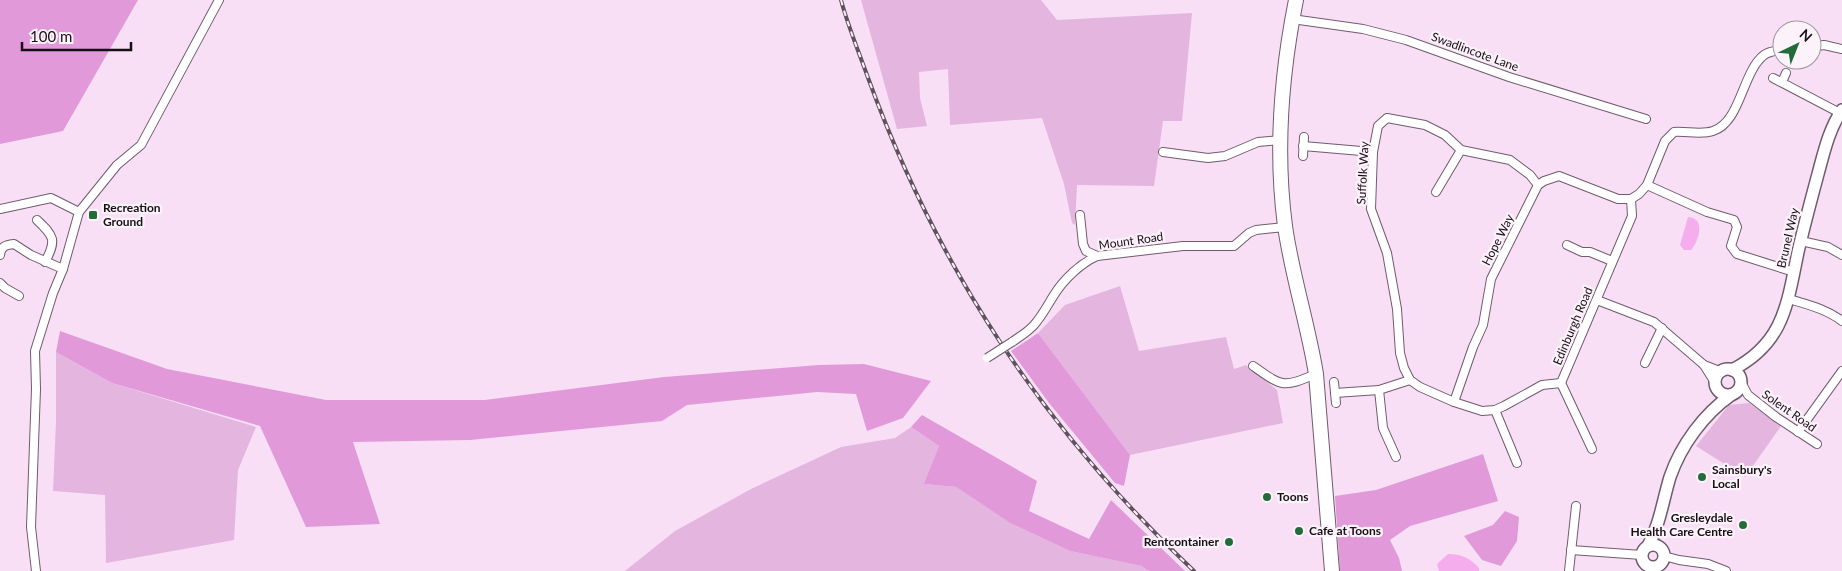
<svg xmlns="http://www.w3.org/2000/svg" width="1842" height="571" font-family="Lato,sans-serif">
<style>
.green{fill:#e4b5df}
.forest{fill:#e199d9}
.water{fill:#f6adee}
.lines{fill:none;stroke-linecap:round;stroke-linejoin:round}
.street-casing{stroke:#705b6d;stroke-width:10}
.secondary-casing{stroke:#705b6d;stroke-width:14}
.highway-casing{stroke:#705b6d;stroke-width:16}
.street{stroke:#fff;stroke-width:8}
.secondary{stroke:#fff;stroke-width:11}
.highway{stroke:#fff;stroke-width:14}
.rail-casing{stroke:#5f515d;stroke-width:4}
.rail{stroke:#fcf2fa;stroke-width:2;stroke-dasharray:5.5;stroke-linecap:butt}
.street-bridge-casing{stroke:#705b6d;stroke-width:10;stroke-linecap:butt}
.street-bridge{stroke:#fff;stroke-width:8}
.poi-dot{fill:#226c39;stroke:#fcf2fa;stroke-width:2}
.labels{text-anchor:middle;stroke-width:4.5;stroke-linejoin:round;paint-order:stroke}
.street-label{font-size:12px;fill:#170f16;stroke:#fcf2fa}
.poi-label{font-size:12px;font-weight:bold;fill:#170f16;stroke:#fcf2fa;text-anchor:start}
</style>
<rect width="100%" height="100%" fill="#f8dff5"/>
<!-- green -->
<g class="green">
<polygon points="861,0 1041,0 1057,20 1192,13 1182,121 1163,121 1154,186 1077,185 1075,225 1072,223 1064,184 1042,118 950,125 948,69 919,72 920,98 927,126 897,129"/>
<polygon points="1120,286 1139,351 1226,337 1234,369 1246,365 1277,390 1283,423 1130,455 1038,333 1065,305"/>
<polygon points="56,352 112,383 256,427 238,470 234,540 106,563 105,495 53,491 56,421"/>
<polygon points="1749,403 1781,426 1745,477 1696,446 1729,405"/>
<polygon points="911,427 939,446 925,484 956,487 1010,523 1070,551 1143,566 1149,571 625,571 675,531 751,489 841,447 895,438"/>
</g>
<!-- forest -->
<g class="forest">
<polygon points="0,0 138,0 63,131 0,144"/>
<polygon points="60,331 167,369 326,400 485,400 664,377 819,365 864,364 931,381 903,418 867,431 856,394 817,392 687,405 662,421 470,440 353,442 380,524 306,527 260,426 112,383 56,352"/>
<polygon points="1038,333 1130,455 1124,486 1115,483 1049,403 1011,351"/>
<polygon points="922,415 1037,481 1029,511 1089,539 1111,500 1185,571 1149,571 1142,566 1070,551 1010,523 956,487 924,484 939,446 911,427"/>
<polygon points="1483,454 1498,501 1410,526 1390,540 1399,558 1402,571 1340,571 1335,496 1376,490"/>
<polygon points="1505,511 1519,517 1517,541 1501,566 1482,560 1464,536 1493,525"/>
</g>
<!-- water -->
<g class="water">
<path d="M1688 217C1706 218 1699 241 1691 250H1684L1680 245Z"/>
<path d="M1448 554C1461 554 1470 558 1479 568V571H1439L1437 564Z"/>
</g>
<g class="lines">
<defs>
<g id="street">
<polyline points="1292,19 1363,29 1406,40 1509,77 1646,119"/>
<polyline points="1812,47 1824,45 1842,49"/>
<polyline points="1773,78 1840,113"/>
<polyline points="1782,82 1786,73"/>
<polyline points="1303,146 1373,152"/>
<polyline points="1163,152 1208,158 1225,156 1258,142 1280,140"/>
<polyline points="1303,156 1304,137"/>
<polyline points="1538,185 1530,175 1510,160 1461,150 1445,135 1425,125 1387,118 1378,126 1373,152 1371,209 1387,253 1397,309 1400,353 1404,368 1410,380 1420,387 1454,402 1482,411 1495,410 1504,406 1542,385 1561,383"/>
<polyline points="1647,185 1707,212 1734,220 1737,227 1731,246 1737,254 1794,272"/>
<polyline points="1436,192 1461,150"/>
<polyline points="0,209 51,198 79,212"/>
<polyline points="1080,215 1083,244 1086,251 1097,256"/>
<path d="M37 220C54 236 57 240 45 262"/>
<polyline points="1801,241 1828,247 1842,255"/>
<polyline points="1567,245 1582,252 1590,252 1612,261"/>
<path d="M0 255C1 246 6 245 14 244L31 255 63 269"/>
<polyline points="0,283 5,288 19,296"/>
<path d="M1789 299C1809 305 1826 309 1842 321"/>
<polyline points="1597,300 1654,322 1704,365 1716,384"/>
<path d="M1012 342C1019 337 1028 332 1034 325 1042 316 1047 306 1054 295 1064 279 1080 264 1097 256L1183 246H1234L1249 233 1256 230 1285 227"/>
<polyline points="1645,363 1662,328"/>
<polyline points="1704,365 1722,372"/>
<path d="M1253 366C1283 387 1282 388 1316 374"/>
<polyline points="1334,382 1336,403"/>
<polyline points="1741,382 1748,395 1776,417 1817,444"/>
<polyline points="1561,383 1632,216 1631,199"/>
<polyline points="1561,383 1592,449"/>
<polyline points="1379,390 1383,428 1396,457"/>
<polyline points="1335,393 1379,390 1410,380"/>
<path d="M1454 402 1473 347 1483 325 1491 279 1538 185 1544 181 1559 176 1618 199H1631L1639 194 1647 185 1665 141 1674 132C1686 131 1702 135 1713 131 1741 122 1742 72 1764 55 1769 51 1775 51 1782 50"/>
<polyline points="1495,410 1517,463"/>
<polyline points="1798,432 1842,371"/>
<polyline points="1571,550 1642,555"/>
<polyline points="1664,556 1679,560 1708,564 1726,571"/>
<polyline points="36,571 31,527 36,389 35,351 53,293 63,269 79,212 117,165 141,145 219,0"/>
<polyline points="1569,571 1576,506"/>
</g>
<g id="secondary">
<circle cx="1728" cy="382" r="13"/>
<path d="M1732 370C1784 343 1787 305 1798 252 1804 226 1811 200 1818 174 1824 152 1829 129 1842 110"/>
<circle cx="1653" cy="556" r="11"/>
<path d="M1648 546C1660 524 1663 500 1670 477 1681 445 1704 414 1731 395"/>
</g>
<path id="highway" d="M1296 0C1281 75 1275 150 1285 226 1292 276 1308 324 1316 374L1332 571"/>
</defs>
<!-- street casing -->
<use href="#street" class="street-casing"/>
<!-- secondary casing -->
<use href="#secondary" class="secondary-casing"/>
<!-- highway casing -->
<use href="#highway" class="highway-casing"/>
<!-- street -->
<use href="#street" class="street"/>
<!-- secondary -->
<use href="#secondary" class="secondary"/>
<!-- highway -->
<use href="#highway" class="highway"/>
<defs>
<path id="rail" d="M841 0C848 26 858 50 867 75 937 268 1044 430 1194 571"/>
</defs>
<!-- rail casing -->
<use href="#rail" class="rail-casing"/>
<!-- rail -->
<use href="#rail" class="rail"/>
<defs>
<polyline id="street-bridge" points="987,358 1012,342"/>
</defs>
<!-- street-bridge casing -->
<use href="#street-bridge" class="street-bridge-casing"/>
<!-- street-bridge -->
<use href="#street-bridge" class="street-bridge"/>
</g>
<!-- markers -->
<g class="poi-dot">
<rect x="88" y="210" width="10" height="10" rx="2.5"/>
<circle cx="1702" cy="477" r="5"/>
<circle cx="1267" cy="497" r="5"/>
<circle cx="1743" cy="525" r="5"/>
<circle cx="1299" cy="531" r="5"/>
<circle cx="1229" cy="542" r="5"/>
</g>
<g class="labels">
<!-- street labels -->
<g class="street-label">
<text transform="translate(1475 52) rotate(20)" y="4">Swadlincote Lane</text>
<text transform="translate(1363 173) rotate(-87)" y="4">Suffolk Way</text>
<text transform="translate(1788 238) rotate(-77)" y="4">Brunel Way</text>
<text transform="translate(1498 240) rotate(-63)" y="4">Hope Way</text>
<text transform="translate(1131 241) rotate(-8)" y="4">Mount Road</text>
<text transform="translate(1573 326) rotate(-67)" y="4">Edinburgh Road</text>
<text transform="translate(1789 411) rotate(35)" y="4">Solent Road</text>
</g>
<!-- poi labels -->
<g class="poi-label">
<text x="103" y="212">Recreation<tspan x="103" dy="14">Ground</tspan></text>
<text x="1712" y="474">Sainsbury's<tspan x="1712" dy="14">Local</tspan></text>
<text x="1277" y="501">Toons</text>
<text x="1733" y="522" text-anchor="end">Gresleydale<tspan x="1733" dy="14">Health Care Centre</tspan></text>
<text x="1309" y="535">Cafe at Toons</text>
<text x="1219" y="546" text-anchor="end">Rentcontainer</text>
</g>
</g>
<!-- north arrow -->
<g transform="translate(1797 45) rotate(43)"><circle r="24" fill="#fcf2fa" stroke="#a0979f"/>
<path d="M0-4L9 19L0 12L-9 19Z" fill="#226c39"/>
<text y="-8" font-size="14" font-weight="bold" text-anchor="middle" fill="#170f16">N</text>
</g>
<!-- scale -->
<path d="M22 42v8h109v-8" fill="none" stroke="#170f16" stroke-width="2.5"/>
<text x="30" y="42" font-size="15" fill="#170f16" stroke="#fcf2fa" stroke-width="4" paint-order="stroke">100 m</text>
</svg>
